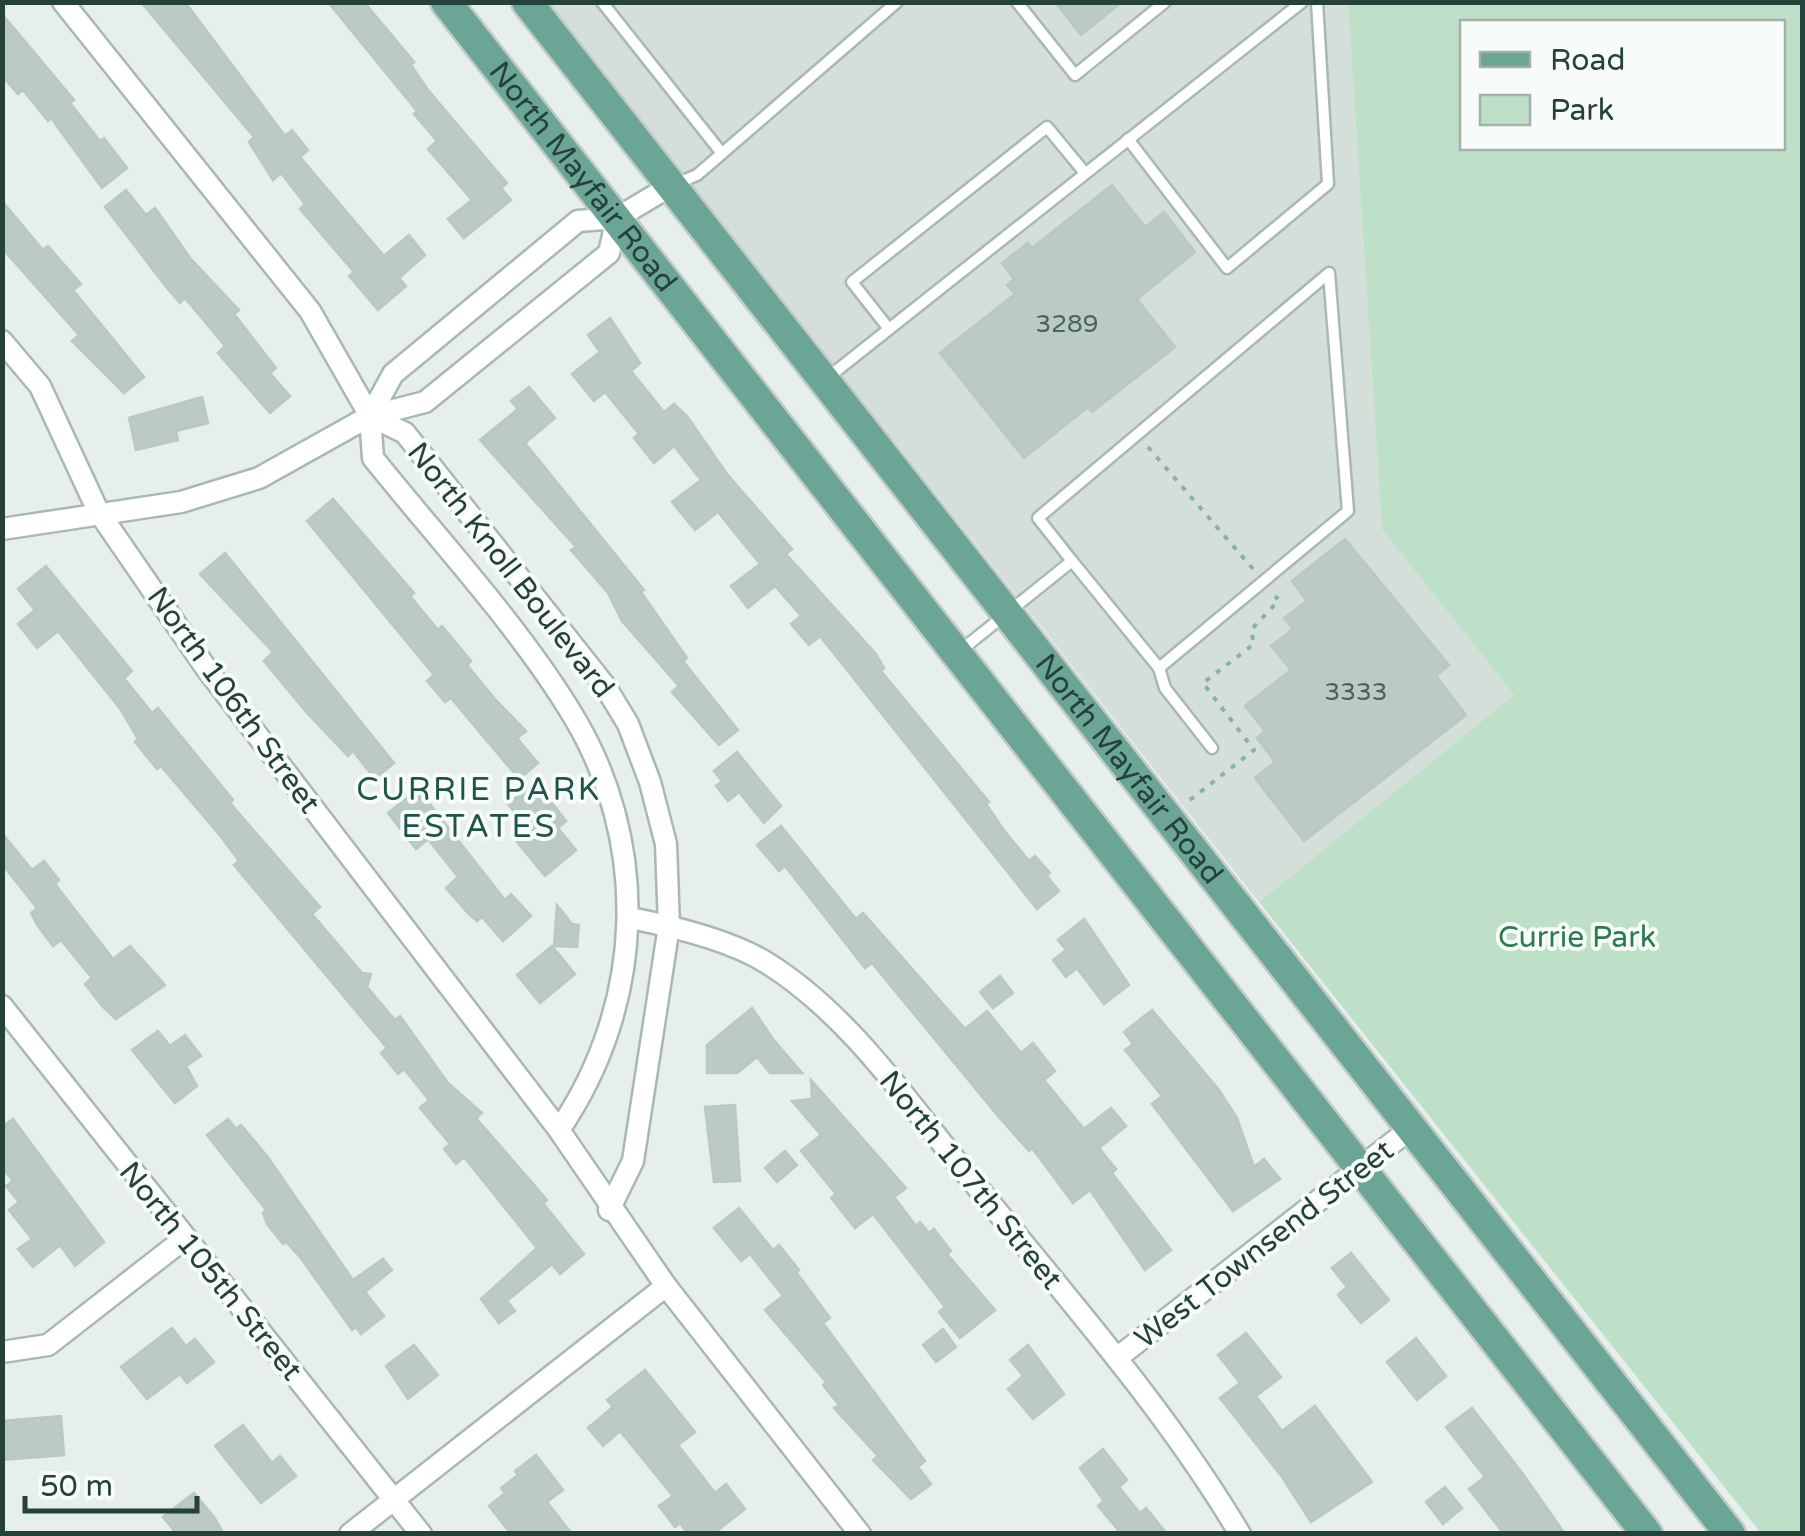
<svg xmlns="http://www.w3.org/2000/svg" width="1805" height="1536" font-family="'Varela Round',sans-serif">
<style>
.built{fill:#d4dfda}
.green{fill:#bfe0c8;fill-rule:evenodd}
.building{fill:#bbcac4;stroke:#b8c9c2;stroke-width:2.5}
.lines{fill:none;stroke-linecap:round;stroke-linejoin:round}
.service-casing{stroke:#a8b8b2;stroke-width:15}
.minor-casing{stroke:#a8b8b2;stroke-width:25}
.primary-casing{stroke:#c2cac8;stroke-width:35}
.path{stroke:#86b3a5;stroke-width:4;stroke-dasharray:5 8;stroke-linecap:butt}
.service{stroke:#fff;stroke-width:10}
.minor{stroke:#fff;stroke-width:20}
.primary{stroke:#6aa596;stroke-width:30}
.labels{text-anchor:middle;stroke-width:8;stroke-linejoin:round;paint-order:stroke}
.number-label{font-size:25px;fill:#4a645c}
.street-label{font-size:30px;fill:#24423a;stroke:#f7fbf9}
.park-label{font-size:30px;fill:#2d7a4b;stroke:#f7fbf9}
.neighbourhood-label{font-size:32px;letter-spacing:2.5px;fill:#1f5548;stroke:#f7fbf9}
</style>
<rect width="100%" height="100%" fill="#e6efeb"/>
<!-- built -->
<polygon class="built" points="548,3 1348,3 1382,530 1514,695 1259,902"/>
<!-- green -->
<path class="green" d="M1348 3H1802V1533H1761L1259 902 1514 695 1382 530ZM1462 22H1782V148H1462Z"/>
<!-- building -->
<g class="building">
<polygon points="141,2 185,2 285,136 292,130 308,150 300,157 384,256 409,235 425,255 399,278 406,286 378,310 349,276 354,272 300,209 305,204 281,173 273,180 249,142 254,137"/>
<polygon points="328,2 364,2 414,62 411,65 428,90 507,183 501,188 511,200 464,238 448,219 472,200 428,149 437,141 414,114 417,111"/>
<polygon points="1055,2 1122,2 1081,35"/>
<polygon points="2,14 74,100 70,103 100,141 104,138 127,168 102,188 51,118 48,121 23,90 18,94 2,76"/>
<polygon points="1112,185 1145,227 1164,212 1195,252 1137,299 1175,347 1092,412 1088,407 1024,458 940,353 1015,294 1007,285 1014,279 1002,263 1028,243 1032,248"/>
<polygon points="126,190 146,215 155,208 191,259 239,310 234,314 276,368 270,373 290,396 270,413 218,353 225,346 185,298 180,303 167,288 105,207"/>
<polygon points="2,201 43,250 48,246 81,284 73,290 144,377 124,393 72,341 79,335 2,248"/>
<polygon points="610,318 640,363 631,371 664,412 674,404 687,416 727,474 792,549 786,554 876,654 884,668 881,671 989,802 986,804 1003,829 1029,861 1035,856 1050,873 1047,876 1059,891 1037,909 820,636 809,645 791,624 801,616 775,586 748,608 731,586 760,564 718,512 695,530 672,502 701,480 674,446 654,463 634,438 639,434 605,392 594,401 572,374 600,352 588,335"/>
<polygon points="529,387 555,418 525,443 644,590 641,592 687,658 683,661 738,730 719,745 672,692 679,686 622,621 608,593 571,550 576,547 480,440 518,409 511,401"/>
<polygon points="202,397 208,423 176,431 178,440 136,450 129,418"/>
<polygon points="333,499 414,593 410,596 438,630 442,626 471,661 467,665 495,699 526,731 517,738 538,763 519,779 451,698 445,702 427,681 434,675 307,521"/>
<polygon points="1345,539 1449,665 1436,676 1466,715 1304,841 1255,778 1275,762 1257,738 1265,731 1245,706 1291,670 1271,646 1293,629 1284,618 1307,601 1292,581"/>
<polygon points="225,553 394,763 375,779 353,751 348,756 307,713 264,661 273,652 200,574"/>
<polygon points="46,566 132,671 124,678 152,713 158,708 233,800 230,803 320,907 312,914 362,973 371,974 367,987 395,1020 400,1016 448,1083 482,1113 476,1118 547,1200 543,1203 584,1254 560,1274 552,1264 507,1301 515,1311 499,1323 481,1299 537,1248 464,1157 456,1164 444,1149 450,1144 420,1108 429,1100 404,1069 398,1074 381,1053 387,1048 234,865 239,861 222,838 161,766 157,769 135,742 138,739 121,710 58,631 37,648 18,624 35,610 18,589"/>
<polygon points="737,752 781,806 764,823 739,792 728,801 716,786 722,781 714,771"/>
<polygon points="536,782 566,821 558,828 576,850 545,876 517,842 530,831 508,804"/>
<polygon points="418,789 505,900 511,894 531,916 503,941 482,917 477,921 468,913 446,888 458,877 428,839 416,849 388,813"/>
<polygon points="781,826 856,919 863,913 965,1029 987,1011 1021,1053 1033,1043 1055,1071 1044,1080 1084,1129 1111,1108 1126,1126 1099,1148 1116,1169 1112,1173 1171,1250 1145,1270 1090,1190 1073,1203 1032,1148 1029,1151 998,1116 872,963 865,968 785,866 779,871 757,845"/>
<polygon points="2,833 32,870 44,861 59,880 55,884 113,959 130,946 165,985 116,1019 102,1006 85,984 92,978 61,940 53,946 38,926 31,913 37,908 2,864"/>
<polygon points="557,905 572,924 579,925 577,947 554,946"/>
<polygon points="1084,919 1129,985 1104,1004 1077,968 1066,977 1053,960 1066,950 1058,940"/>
<polygon points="552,946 575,974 540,1003 517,975"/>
<polygon points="1000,976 1013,993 993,1008 980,992"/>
<polygon points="752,1008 773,1039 802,1073 770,1073 757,1057 737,1073 707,1073 707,1045"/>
<polygon points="1152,1010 1219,1090 1237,1118 1254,1167 1264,1159 1280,1179 1233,1211 1152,1104 1162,1096 1125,1050 1133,1044 1124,1032"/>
<polygon points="158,1031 170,1046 185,1035 201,1056 186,1066 197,1086 175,1103 132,1050"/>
<polygon points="811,1080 906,1188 894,1197 916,1226 920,1222 929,1233 934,1229 951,1251 947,1254 995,1310 960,1338 939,1312 945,1307 873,1214 855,1228 831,1198 836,1194 801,1151 821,1135 792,1101 812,1099"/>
<polygon points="735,1105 740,1181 714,1182 705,1107"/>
<polygon points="13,1119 104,1242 75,1266 60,1245 33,1267 18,1249 32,1239 9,1210 19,1202 6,1186 13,1181 2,1167 2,1127"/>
<polygon points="228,1119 236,1129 241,1125 267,1156 353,1280 383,1259 392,1270 365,1292 384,1316 361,1334 356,1327 352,1330 300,1257 286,1242 283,1244 267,1224 263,1213 266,1210 207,1135"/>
<polygon points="785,1151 797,1165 777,1182 765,1168"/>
<polygon points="739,1208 773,1250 779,1245 799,1270 796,1272 830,1318 823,1323 925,1461 918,1467 931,1484 911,1499 873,1460 878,1456 834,1408 839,1405 823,1385 826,1382 765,1310 783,1296 750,1254 741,1261 714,1228"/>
<polygon points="1351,1253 1389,1300 1361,1323 1338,1295 1347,1287 1332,1268"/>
<polygon points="172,1328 186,1346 195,1339 214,1362 187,1383 180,1374 147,1399 121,1367"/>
<polygon points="943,1329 956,1347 936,1362 923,1345"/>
<polygon points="1246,1333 1281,1377 1256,1396 1282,1431 1315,1406 1372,1482 1311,1522 1282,1477 1220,1398 1240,1383 1218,1355"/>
<polygon points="1416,1338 1446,1376 1417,1400 1387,1362"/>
<polygon points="414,1345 438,1375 408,1399 386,1366"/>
<polygon points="1028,1345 1064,1394 1033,1419 1008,1389 1023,1376 1010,1360"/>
<polygon points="645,1370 695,1432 678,1445 715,1493 726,1484 745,1509 713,1534 688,1534 680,1523 675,1527 659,1506 673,1496 620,1431 603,1446 588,1428 613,1407 607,1400"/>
<polygon points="1472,1408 1523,1474 1565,1534 1504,1534 1469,1489 1485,1477 1446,1427"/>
<polygon points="61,1416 64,1455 2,1460 2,1421"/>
<polygon points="243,1425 272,1463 280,1456 296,1476 261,1503 215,1446"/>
<polygon points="1103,1449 1127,1480 1119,1487 1140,1513 1146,1508 1167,1534 1116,1534 1119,1531 1098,1506 1104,1501 1080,1468"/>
<polygon points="536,1455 563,1490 547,1502 572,1534 511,1534 489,1506 505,1493 501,1488 518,1475 515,1471"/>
<polygon points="1445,1487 1462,1508 1443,1524 1426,1502"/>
<polygon points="194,1493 214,1517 224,1534 177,1534 163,1517"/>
</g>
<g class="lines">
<defs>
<g id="service">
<polyline points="602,2 720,151"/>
<polyline points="1017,2 1075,75 1165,2"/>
<polyline points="1128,139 1227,268 1328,184 1317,2"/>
<polyline points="673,185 697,175 897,2"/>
<polyline points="889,329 852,282 1047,127 1085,173"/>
<polyline points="826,379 1302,2"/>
<polyline points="960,651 1072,561 1038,518 1329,273 1348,511 1159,668 1072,561"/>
<polyline points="1159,668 1165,688 1212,748"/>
</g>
<g id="minor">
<path d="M63 2 310 311 370 416 373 458C437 538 516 623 569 709 652 841 645 1004 559 1130"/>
<polyline points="2,341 40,386 98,511 206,668 559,1130 666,1286 860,1534"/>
<polyline points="370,416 405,433 605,686 628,724 650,782 666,844 669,926 633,1161 609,1210"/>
<polyline points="370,416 393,374 578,221 617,218 672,185"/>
<polyline points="2,529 181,502 259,478 370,416 425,402 609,253 617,218"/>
<path d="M630 918C671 926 732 941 767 963 852 1016 911 1107 974 1183 1066 1297 1165 1408 1240 1534"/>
<polyline points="2,1006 421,1534"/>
<polyline points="2,1352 48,1345 184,1239"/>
<polyline points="1117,1358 1410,1129"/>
<polyline points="350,1534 666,1286"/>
</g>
<g id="primary">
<path id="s1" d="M446 2 1647 1534"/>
<path id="s2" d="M527 2 1730 1534"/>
</g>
</defs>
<!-- service casing -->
<use href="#service" class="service-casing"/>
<!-- minor casing -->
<use href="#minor" class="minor-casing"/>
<!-- primary casing -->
<use href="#primary" class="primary-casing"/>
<!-- path -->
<g class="path">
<polyline points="1148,447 1253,569"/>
<polyline points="1190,800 1254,750 1203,683 1254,644 1251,630 1279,600 1275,596"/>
</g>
<!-- service -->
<use href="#service" class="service"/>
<!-- minor -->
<use href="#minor" class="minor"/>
<!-- primary -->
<use href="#primary" class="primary"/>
</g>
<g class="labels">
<!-- number labels -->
<g class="number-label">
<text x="1067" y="332">3289</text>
<text x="1356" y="700">3333</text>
</g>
<!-- street labels -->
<g class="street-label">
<text dy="10" stroke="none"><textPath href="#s1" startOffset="222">North Mayfair Road</textPath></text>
<text transform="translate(511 570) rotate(52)" y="10">North Knoll Boulevard</text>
<text transform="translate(234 700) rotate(54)" y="10">North 106th Street</text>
<text dy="10" stroke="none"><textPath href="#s2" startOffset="975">North Mayfair Road</textPath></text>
<text transform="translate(971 1180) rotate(51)" y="10">North 107th Street</text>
<text transform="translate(1264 1244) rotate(-38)" y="10">West Townsend Street</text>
<text transform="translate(211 1271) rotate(51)" y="10">North 105th Street</text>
</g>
<!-- park labels -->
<g class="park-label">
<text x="1577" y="947">Currie Park</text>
</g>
<!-- neighbourhood labels -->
<g class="neighbourhood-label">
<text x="479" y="800">CURRIE PARK<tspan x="479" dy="37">ESTATES</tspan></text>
</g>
</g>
<!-- border -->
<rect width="1805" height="1536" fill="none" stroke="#24423a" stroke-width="10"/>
<!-- legend -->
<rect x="1460" y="20" width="325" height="130" fill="#f7fbf9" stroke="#a3b1ad" stroke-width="2.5"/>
<rect x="1480" y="52" width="50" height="15" fill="#6aa596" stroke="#a3b1ad" stroke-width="2.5"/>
<text x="1550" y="70" font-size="30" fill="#24423a">Road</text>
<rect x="1480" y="95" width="50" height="30" fill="#bfe0c8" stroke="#a3b1ad" stroke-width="2.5"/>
<text x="1550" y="120" font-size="30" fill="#24423a">Park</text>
<!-- scale -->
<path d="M25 1496v15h172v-15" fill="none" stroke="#24423a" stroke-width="5"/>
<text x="40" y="1496" font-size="30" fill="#24423a" stroke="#f7fbf9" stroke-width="8" paint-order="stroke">50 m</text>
</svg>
